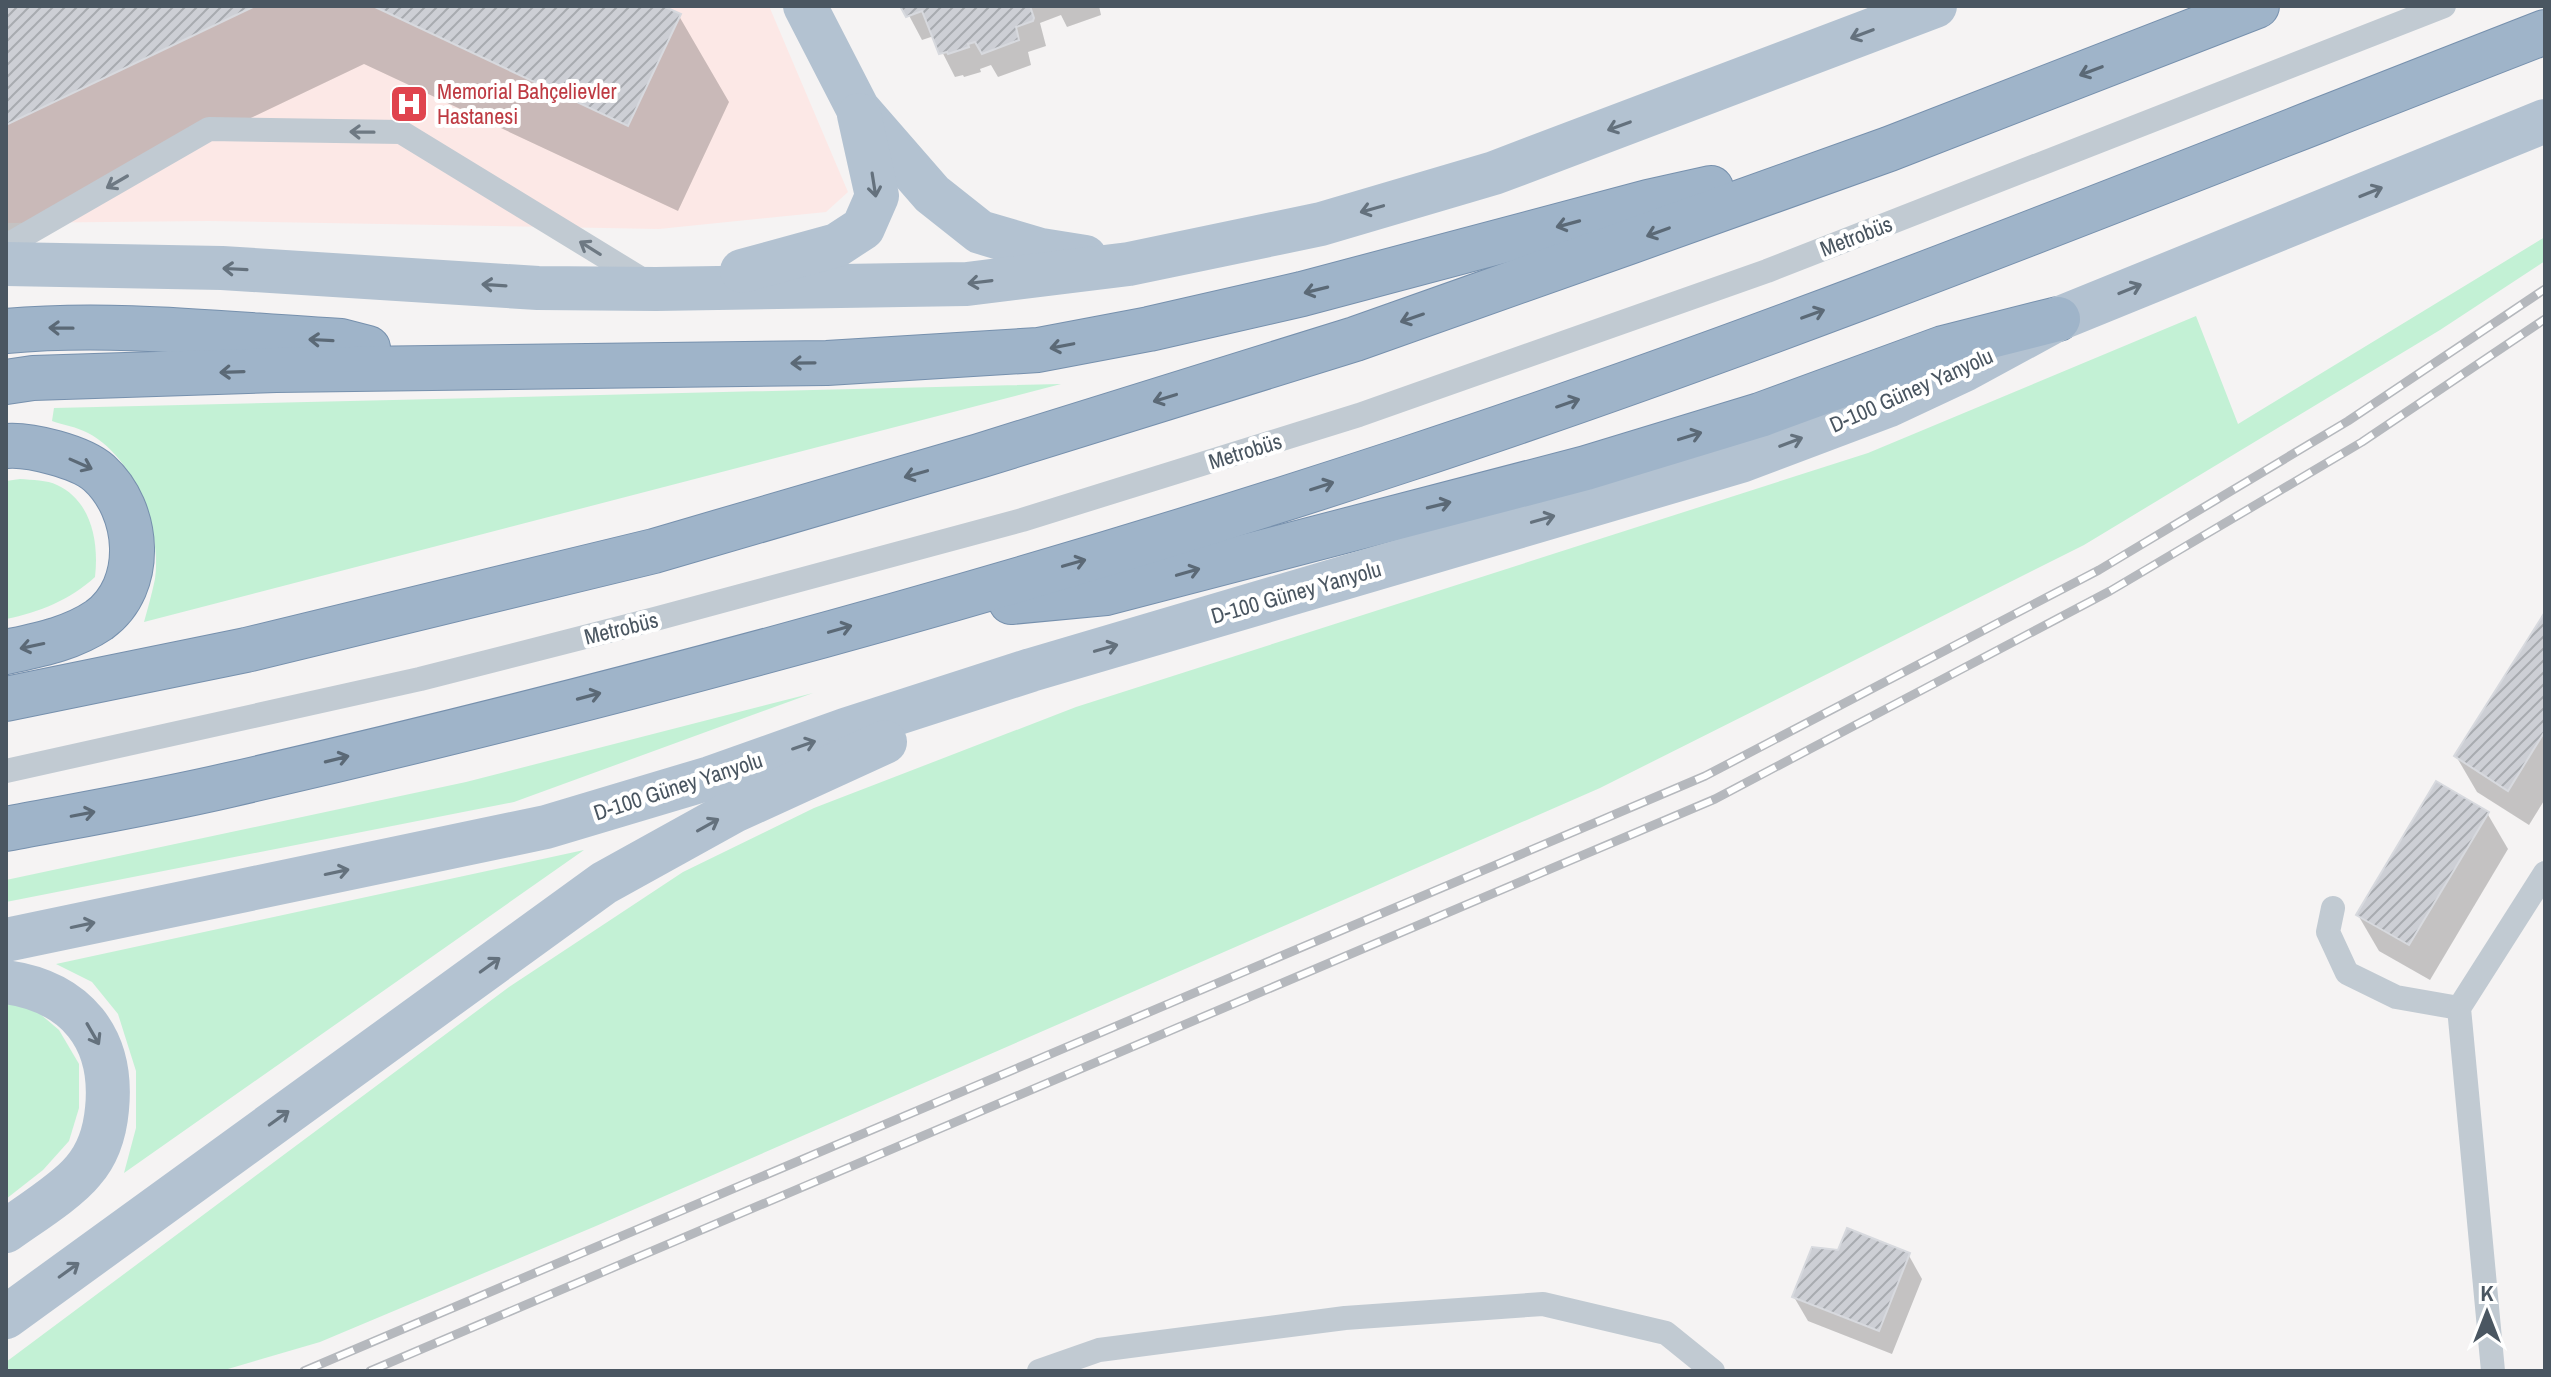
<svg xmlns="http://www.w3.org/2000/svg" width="2551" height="1377" font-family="'Archivo Narrow',sans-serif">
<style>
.medical{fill:#fce8e6}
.green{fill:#c3f1d5}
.shadow{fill:#0003}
.building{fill:url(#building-hatch);stroke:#d7d9de;stroke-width:2}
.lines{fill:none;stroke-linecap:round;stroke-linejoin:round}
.trunk-casing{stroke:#7690ad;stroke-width:46}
.service{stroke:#c1cad2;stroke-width:24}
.primary{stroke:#b3c2d1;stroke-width:44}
.trunk{stroke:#9fb4c9;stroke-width:44}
.rail-casing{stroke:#b5b8bd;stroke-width:9}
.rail{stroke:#fff;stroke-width:6;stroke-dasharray:18;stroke-linecap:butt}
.oneway{stroke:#64717d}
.oneway2{stroke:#5b6976}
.oneway3{stroke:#6e7983}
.labels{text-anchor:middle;stroke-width:8;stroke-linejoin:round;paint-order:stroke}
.health-label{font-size:22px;fill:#be3a42;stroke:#fff;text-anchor:start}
.street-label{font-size:22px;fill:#4a5661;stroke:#fff}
</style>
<defs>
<pattern id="building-hatch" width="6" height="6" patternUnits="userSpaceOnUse" patternTransform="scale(2)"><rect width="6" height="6" fill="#cdcfd5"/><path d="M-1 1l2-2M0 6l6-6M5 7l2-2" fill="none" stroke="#a8abb0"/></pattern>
</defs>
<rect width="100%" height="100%" fill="#f5f3f3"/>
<!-- medical -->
<polygon class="medical" points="6,6 769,6 848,192 826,212 659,229 209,221 6,223"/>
<!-- green -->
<g class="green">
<polygon points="2545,237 2545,261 2440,330 2084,545 1600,788 596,1226 320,1342 221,1371 6,1371 6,1362 509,987 683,872 814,808 1076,707 1868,453 2196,316 2238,424"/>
<path d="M1061 384 144 622C148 608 152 593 155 579 162 529 134 457 88 433 77 427 63 425 52 421L54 408Z"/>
<path d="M20 479C32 480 47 480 57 485 92 501 99 543 95 577 70 600 40 612 6 619V481Z"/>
<polygon points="813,693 514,802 6,902 6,880 466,782"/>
<polygon points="584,850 124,1173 136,1128 136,1071 118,1014 92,982 56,964"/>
<polygon points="6,998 33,1008 59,1030 79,1064 79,1108 69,1141 43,1170 6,1199"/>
</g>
<!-- shadow -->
<g class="shadow">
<polygon points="6,6 658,6 679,16 729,102 678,211 364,64 6,235"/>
<polygon points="904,6 1099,6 1101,15 1067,27 1061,15 1040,23 1046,46 1028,52 1031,65 998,77 991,65 980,69 981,72 964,77 963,75 955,77 934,36 922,40"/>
<polygon points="2545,616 2545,799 2529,825 2477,792 2456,756"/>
<polygon points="2487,813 2508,849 2430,980 2379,951 2358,915"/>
<polygon points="1908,1254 1922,1279 1892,1354 1808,1321 1794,1297"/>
</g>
<!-- building -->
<g class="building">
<polygon points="6,6 255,6 6,125"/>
<polygon points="373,6 663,6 681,14 628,126"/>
<polygon points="900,6 1030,6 1034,18 1033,21 1016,27 1019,40 982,54 975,42 968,44 969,47 948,54 947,52 939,54 922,11 906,17"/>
<polygon points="2545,612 2545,731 2508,791 2454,756"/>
<polygon points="2436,781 2489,812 2409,945 2356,915"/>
<polygon points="1847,1228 1910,1253 1879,1331 1792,1297 1812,1247 1838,1250"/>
</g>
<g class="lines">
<defs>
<g id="trunk">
<path d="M6 331C117 321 230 335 341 341L368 348"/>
<polyline points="6,382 33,378 276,370 827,363 1038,350 1149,329 1302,294 1648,202 1711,188"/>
<path d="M6 446C30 444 81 457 99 473 140 510 146 586 99 620 71 639 38 645 6 652"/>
<polyline points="1011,602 1106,593 1586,468 1760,415 1943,348 2058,319"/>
<polyline points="6,699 246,650 654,551 979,456 1355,339 1629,242 1889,149 2257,6"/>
<path d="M6 829C80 815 156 802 229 785 625 694 1019 587 1404 460 1790 333 2167 179 2545 32"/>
</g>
</defs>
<!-- trunk casing -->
<use href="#trunk" class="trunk-casing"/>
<!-- service -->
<g class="service">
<polyline points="6,246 209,129 401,132 648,283"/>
<polyline points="6,771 420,679 655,619 1022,520 1359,415 1767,271 2444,6"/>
<polyline points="2333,908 2328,932 2347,973 2396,997 2459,1008"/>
<polyline points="1039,1371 1099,1350 1345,1318 1543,1304 1666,1333 1713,1371"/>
<polyline points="2493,1371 2459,1008 2545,873"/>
</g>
<!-- primary -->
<g class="primary">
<polyline points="805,6 858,109 932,194 980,232 1041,250 1085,257"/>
<polyline points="6,264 222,268 538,288 656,289 967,284 1129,264 1321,224 1494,173 1935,6"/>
<polyline points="742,271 837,245 863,228 877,196 859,115"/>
<polyline points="6,940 546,827 710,778 845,730 1031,670 1741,461 1887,406 1966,369 2058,319 2545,121"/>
<path d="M6 982C76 992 114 1038 107 1109 105 1131 98 1154 83 1171 67 1191 28 1215 6 1231"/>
<polyline points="6,1317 604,883 734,811 885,742"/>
</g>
<!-- trunk -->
<use href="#trunk" class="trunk"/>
<defs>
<g id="rail">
<polyline points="304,1371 1705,776 2099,570 2348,421 2545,289"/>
<polyline points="370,1371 1715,799 2110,591 2362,442 2545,319"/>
</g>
</defs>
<!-- rail casing -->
<use href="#rail" class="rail-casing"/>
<!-- rail -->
<use href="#rail" class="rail"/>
</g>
<!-- one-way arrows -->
<defs><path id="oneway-shaft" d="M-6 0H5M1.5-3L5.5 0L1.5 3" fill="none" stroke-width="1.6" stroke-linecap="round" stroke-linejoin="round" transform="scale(2)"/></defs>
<g class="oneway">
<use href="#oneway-shaft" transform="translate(1862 34) rotate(159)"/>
<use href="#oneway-shaft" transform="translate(1619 126) rotate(160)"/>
<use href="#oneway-shaft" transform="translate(874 185) rotate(81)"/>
<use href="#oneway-shaft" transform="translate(2371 192) rotate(-22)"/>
<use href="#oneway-shaft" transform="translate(1372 209) rotate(164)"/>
<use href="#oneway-shaft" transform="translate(235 269) rotate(-177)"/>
<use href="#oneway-shaft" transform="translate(980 282) rotate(173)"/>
<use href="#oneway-shaft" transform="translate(494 285) rotate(-176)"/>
<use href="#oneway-shaft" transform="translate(2130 289) rotate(-22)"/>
<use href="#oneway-shaft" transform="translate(1791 442) rotate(-21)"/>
<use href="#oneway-shaft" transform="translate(1543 519) rotate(-16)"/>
<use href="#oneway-shaft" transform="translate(1106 648) rotate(-16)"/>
<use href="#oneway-shaft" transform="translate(804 745) rotate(-19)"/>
<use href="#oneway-shaft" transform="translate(708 825) rotate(-29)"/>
<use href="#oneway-shaft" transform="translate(337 872) rotate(-12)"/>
<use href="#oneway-shaft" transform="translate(83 925) rotate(-12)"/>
<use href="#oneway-shaft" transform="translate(490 965) rotate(-36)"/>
<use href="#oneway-shaft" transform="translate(93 1034) rotate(60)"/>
<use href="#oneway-shaft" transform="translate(279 1118) rotate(-36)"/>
<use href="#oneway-shaft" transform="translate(69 1270) rotate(-36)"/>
</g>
<g class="oneway2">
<use href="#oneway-shaft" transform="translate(2091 71) rotate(159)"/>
<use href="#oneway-shaft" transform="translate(1568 224) rotate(165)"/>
<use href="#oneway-shaft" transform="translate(1658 232) rotate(160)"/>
<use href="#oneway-shaft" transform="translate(1316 290) rotate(166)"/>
<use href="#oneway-shaft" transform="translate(1813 314) rotate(-20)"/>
<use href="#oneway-shaft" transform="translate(1412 318) rotate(161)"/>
<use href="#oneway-shaft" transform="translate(61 328) rotate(-179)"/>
<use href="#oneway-shaft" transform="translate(321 340) rotate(-177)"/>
<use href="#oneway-shaft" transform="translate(1062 346) rotate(169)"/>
<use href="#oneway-shaft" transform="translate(803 363) rotate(179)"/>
<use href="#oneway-shaft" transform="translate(232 372) rotate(178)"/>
<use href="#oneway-shaft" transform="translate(1165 398) rotate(163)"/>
<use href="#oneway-shaft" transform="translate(1568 403) rotate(-19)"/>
<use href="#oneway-shaft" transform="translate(1690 436) rotate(-17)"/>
<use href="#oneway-shaft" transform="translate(81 464) rotate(24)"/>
<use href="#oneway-shaft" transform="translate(916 474) rotate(164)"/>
<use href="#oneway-shaft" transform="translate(1322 486) rotate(-18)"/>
<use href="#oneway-shaft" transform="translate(1439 505) rotate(-14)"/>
<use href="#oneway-shaft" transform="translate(1074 563) rotate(-16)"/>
<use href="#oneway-shaft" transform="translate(1188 572) rotate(-16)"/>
<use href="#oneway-shaft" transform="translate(840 629) rotate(-16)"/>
<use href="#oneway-shaft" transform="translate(32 646) rotate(168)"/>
<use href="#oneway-shaft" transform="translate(589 696) rotate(-15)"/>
<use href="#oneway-shaft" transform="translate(337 759) rotate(-14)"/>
<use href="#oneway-shaft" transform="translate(83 814) rotate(-11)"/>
</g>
<g class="oneway3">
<use href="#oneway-shaft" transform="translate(362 132) rotate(-179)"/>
<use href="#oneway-shaft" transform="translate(117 182) rotate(150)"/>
<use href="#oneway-shaft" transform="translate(590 248) rotate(-148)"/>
</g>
<!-- icons -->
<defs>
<symbol id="hospital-square" viewBox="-11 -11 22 22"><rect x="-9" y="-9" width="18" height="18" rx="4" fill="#e0444e" stroke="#fff"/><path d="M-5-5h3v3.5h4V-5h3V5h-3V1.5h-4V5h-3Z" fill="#fff"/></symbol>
</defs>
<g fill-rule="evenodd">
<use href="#hospital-square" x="387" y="82" width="44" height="44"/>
</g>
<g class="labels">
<!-- health labels -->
<g class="health-label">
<text x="437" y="99">Memorial Bahçelievler<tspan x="437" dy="25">Hastanesi</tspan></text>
</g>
<!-- street labels -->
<g class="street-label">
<text transform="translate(1856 236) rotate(-21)" y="8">Metrobüs</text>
<text transform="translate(1911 390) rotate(-24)" y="8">D-100 Güney Yanyolu</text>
<text transform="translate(1245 451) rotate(-17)" y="8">Metrobüs</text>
<text transform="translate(1296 592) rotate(-16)" y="8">D-100 Güney Yanyolu</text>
<text transform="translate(621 628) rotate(-14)" y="8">Metrobüs</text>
<text transform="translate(678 786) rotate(-18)" y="8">D-100 Güney Yanyolu</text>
</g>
</g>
<!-- border -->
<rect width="2551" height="1377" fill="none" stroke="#4a5661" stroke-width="16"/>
<!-- north arrow -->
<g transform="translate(2487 1313)" stroke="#ffffff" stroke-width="6" paint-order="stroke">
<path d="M0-6L14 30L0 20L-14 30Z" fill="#4a5661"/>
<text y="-12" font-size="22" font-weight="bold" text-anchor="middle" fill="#4a5661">K</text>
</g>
</svg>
